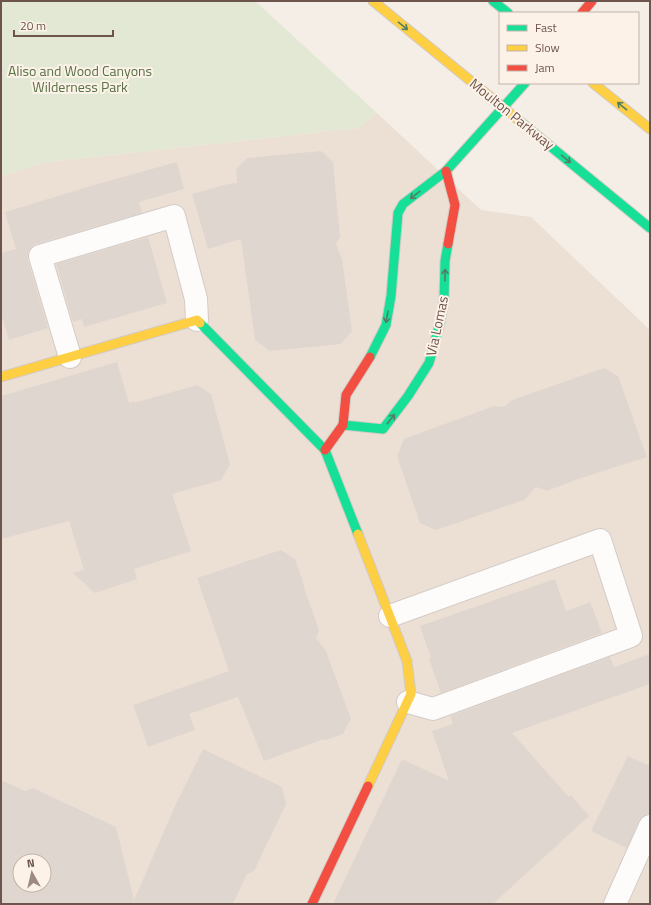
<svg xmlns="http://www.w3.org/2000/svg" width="651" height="905" font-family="'Titillium Web',sans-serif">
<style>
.residential{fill:#ece0d5;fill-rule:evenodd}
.green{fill:#e2e8d3}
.building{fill:#e0d6d0;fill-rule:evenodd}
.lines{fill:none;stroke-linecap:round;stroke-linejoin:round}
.street-casing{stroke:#d3cbc6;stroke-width:24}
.fast-casing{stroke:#d2cac4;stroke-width:11}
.slow-casing{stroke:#d2cac4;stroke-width:11}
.jam-casing{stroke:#d2cac4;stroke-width:11}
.street{stroke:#fdfcfb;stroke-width:22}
.fast{stroke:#16e098;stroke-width:9}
.slow{stroke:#ffcf43;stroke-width:9}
.jam{stroke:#f24e42;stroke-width:9}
.oneway{stroke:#537e63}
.labels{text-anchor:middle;stroke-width:4;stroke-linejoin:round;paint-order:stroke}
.park-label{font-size:14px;fill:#577246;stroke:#fcf2e8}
.street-label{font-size:14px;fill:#6d544c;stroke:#fcf2e8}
</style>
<rect width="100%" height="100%" fill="#f4eee7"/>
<!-- residential -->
<path class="residential" d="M377 113 481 210 531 217 650 330V904H1V176L47 162 358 128ZM20 861H44V885H20Z"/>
<!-- green -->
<polygon class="green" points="1,1 255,1 377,113 358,128 47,162 1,176"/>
<!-- building -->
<g class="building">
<polygon points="321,151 333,162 340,237 336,244 342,259 352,331 341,344 270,351 255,340 241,239 208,249 192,194 228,184 237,183 236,169 247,158"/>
<polygon points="177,162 184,189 139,202 142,213 36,244 31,247 28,253 28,260 48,328 9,340 1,313 1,253 16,249 5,212 94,185"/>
<polygon points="148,237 167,303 84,327 82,319 73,322 56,264"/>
<polygon points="117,362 129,403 134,401 134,403 197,385 211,394 230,464 221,480 172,494 191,551 134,569 137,579 95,593 73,573 84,570 69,521 1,539 1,396"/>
<polygon points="604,368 618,376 647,457 578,479 547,491 536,487 524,500 436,530 420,523 397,456 404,439 494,406 504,407 512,400"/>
<polygon points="281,550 295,559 305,588 304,588 319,630 316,638 326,651 351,719 343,734 325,740 324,739 264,761 238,697 189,714 195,730 148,747 133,705 229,671 197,578"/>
<polygon points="555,579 566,611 590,602 602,633 441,693 429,659 431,658 420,626"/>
<polygon points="650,654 650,684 512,733 569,797 571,795 589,816 493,904 333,904 402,759 449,781 432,731 453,724 450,716 610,657 614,667"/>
<path d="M203 749 282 787 286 804 254 871 247 874 233 904H1V780L25 791 33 788 116 827 134 900 175 806ZM20 861H44V885H20Z"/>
<polygon points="628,756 650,766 650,814 643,816 639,821 627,848 591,831"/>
</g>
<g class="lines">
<defs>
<g id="street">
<polyline points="70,357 40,256 174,216 196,299 197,320"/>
<polyline points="390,616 600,540 631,636 433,709 408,702"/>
<polyline points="615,904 650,826"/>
</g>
<g id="fast">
<polyline points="493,1 508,13"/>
<polyline points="522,123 650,228"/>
<polyline points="200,323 325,450 358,534"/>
<polyline points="370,357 386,325 391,296 398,213 403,204 446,171 525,83"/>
<polyline points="343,425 383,429 408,396 429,363 440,323 444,301 445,261 448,244"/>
</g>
<g id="slow">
<polyline points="373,1 522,123"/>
<polyline points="593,83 650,129"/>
<polyline points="1,377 197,320 200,323"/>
<polyline points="358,534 407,661 411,694 368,786"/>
</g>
<g id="jam">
<polyline points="582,13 592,1"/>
<polyline points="446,171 455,205 448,244"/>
<polyline points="325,450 343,425 346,395 370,357"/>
<polyline points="312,904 368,786"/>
</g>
</defs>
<!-- street casing -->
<use href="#street" class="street-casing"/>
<!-- fast casing -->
<use href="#fast" class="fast-casing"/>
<!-- slow casing -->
<use href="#slow" class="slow-casing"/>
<!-- jam casing -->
<use href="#jam" class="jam-casing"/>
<!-- street -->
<use href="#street" class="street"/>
<!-- fast -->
<use href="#fast" class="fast"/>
<!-- slow -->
<use href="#slow" class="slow"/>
<!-- jam -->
<use href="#jam" class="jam"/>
</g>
<!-- one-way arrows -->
<defs><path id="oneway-shaft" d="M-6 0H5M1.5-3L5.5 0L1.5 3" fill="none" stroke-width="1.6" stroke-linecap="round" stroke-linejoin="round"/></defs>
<g class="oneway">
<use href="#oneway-shaft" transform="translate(403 26) rotate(39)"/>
<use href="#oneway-shaft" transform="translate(622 106) rotate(-141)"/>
<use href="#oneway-shaft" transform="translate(566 159) rotate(40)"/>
<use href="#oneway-shaft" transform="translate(415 195) rotate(142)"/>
<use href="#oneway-shaft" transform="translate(445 275) rotate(-89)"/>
<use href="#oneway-shaft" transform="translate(387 317) rotate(100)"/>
<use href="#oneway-shaft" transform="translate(391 419) rotate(-52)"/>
</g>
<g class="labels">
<!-- park labels -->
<g class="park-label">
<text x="80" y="76">Aliso and Wood Canyons<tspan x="80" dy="16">Wilderness Park</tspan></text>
</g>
<!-- street labels -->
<g class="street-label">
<text transform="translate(512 114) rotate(39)" y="5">Moulton Parkway</text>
<text transform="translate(437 326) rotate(-78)" y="5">Via Lomas</text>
</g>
</g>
<!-- border -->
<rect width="651" height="905" fill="none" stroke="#6d544c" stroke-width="4"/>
<!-- legend -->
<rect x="499" y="12" width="140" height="72" fill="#fcf2e8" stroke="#c3b3aa"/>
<rect x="507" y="25" width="20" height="6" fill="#16e098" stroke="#c3b3aa"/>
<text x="535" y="32" font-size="12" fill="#6d544c">Fast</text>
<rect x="507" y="45" width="20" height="6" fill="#ffcf43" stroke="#c3b3aa"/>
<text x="535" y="52" font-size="12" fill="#6d544c">Slow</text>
<rect x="507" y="65" width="20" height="6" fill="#f24e42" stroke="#c3b3aa"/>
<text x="535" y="72" font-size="12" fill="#6d544c">Jam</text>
<!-- north arrow -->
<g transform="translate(32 873) rotate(352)"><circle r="19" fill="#fcf2e8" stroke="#c3b3aa"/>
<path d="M0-3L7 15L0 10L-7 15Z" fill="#9c8a82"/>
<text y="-6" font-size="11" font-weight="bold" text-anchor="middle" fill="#6d544c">N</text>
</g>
<!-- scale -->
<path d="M14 30v6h99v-6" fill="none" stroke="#6d544c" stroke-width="2"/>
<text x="20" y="30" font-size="12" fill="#6d544c" stroke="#fcf2e8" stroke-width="3" paint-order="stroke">20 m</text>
</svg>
